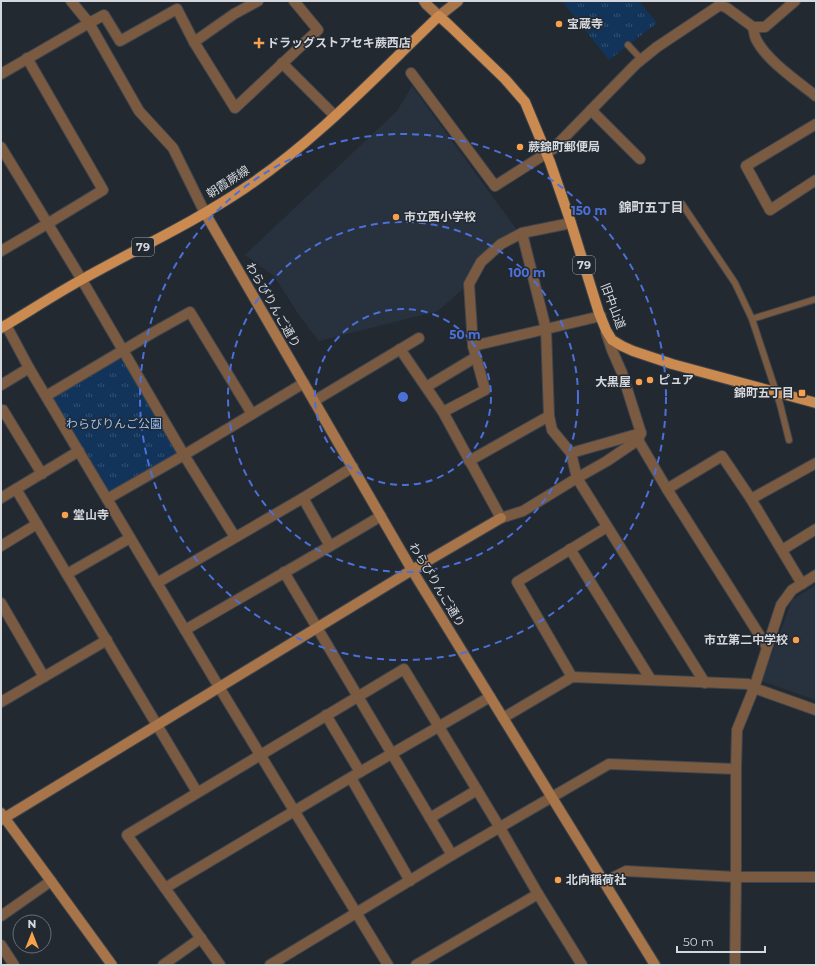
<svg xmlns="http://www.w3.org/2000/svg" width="817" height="966" font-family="Montserrat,'Noto Sans JP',sans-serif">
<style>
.built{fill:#28323f}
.grass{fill:url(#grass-tufts)}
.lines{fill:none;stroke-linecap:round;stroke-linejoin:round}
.lane-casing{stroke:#3f454d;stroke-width:8}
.street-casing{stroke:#3f454d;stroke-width:12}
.secondary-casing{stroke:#3f454d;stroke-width:12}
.primary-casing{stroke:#3f454d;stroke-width:12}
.lane{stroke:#7a5a40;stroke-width:6}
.street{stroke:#7a5a40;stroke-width:10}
.secondary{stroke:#a77549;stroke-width:10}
.primary{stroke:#ca8a50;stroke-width:10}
.ring{fill:none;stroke:#4b70d9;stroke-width:2;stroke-dasharray:7 5}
.poi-dot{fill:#f9a04c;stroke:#232931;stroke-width:1.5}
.labels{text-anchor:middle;stroke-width:3;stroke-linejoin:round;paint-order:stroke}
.shield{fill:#232931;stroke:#9fa4a9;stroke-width:1}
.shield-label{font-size:11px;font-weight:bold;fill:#d4d8dd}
.poi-label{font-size:12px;font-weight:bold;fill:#d4d8dd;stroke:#232931;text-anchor:start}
.street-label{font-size:12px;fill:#d4d8dd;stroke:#232931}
.park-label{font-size:12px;fill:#94c2fa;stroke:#232931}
.neighbourhood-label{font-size:13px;font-weight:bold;fill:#d4d8dd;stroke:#232931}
.centre{fill:#4b70d9;stroke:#232931;stroke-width:2}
.ring-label{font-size:12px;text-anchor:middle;font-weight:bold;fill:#4b70d9;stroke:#232931;stroke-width:3;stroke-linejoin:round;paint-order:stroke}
</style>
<defs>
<pattern id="grass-tufts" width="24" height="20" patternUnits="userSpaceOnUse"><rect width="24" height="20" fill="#12345b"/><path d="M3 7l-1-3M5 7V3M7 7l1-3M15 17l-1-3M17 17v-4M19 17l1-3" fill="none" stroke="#345172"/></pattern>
</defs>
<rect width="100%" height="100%" fill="#232931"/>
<!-- built -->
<g class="built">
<polygon points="412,86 517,230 492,246 467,275 465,287 438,311 319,341 299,315 274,276 245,255 397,111"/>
<polygon points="816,585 816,700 762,681 792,600"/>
</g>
<!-- grass -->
<g class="grass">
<polygon points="562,1 639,1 657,23 609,60"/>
<polygon points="123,350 184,455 107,499 46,396"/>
</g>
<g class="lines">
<defs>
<g id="lane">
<polyline points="628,45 641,59"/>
<polyline points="682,204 735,283 752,319 780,404 789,440"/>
<polyline points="752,319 816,299"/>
</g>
<g id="street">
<polyline points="71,1 89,23 104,15 120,41 177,9 194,42 235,108 318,30 294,1"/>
<path d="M753 27C754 31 754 35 756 39 766 60 797 81 816 96"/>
<polyline points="194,42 234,14 258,1"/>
<polyline points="282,63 335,116"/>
<polyline points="411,73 495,186 553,149 636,64 657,47 720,5 727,8 753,27 765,27 795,1"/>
<polyline points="1,74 89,23 139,111 173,148 205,213"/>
<polyline points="591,110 640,159"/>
<polyline points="816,124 746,166 770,210 816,180"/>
<polyline points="1,147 82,280 184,455 235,537"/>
<polyline points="1,251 47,224 103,190 27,58"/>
<polyline points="6,325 29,368 219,687 388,965"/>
<polyline points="473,346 546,329 522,233"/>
<polyline points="400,349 443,412 501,518 523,511 577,478 705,683"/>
<polyline points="1,385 29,368"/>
<polyline points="426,387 476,357"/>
<polyline points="46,396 154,332 190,312 252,414"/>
<polyline points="314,401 419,338"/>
<polyline points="1,412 3,410 42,474"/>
<polyline points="443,412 485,390 473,346 469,284 481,262 501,244 522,233 571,223"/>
<polyline points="549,416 546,329 601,316"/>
<polyline points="638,440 667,489 767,647"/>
<polyline points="571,453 577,478 607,461 638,440 641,433 622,373 612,350 606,332"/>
<polyline points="469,461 549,416 552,430 571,453 641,433"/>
<polyline points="16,489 197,792"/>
<polyline points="667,489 722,456 751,499 802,584"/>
<polyline points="1,498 79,451"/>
<polyline points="303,498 330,546"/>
<polyline points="107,499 184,455 304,383"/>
<polyline points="751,499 816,463"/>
<polyline points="1,546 37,524"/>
<polyline points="570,549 651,680"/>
<polyline points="782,550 816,529"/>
<polyline points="284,572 452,855"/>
<polyline points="67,574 130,538"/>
<polyline points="157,583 303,498 353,467"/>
<polyline points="1,603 44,677"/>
<path d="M185 630C250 592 316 555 381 516"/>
<polyline points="572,677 517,582 607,527"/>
<polyline points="1,702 107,640"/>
<polyline points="326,715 360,772"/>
<polyline points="503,718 572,677 748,684 754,688 816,710"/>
<polyline points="351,778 410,881"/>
<polyline points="430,818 477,790"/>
<polyline points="604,882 626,871 736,877 816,877"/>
<polyline points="165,888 360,772 490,697"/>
<polyline points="1,916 51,881"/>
<polyline points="1,945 14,965"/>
<polyline points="163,965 201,938"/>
<polyline points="220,965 127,835 404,669 500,828 538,894 582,965"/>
<polyline points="270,965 452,855 609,764 736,769"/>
<polyline points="416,965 538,894"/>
<polyline points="735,965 736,877 736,769 737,730 754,688 781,605 792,590 816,575"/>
</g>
<g id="secondary">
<polyline points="424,1 426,4 439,16 458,1"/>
<polyline points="205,213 412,570 655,965"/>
<polyline points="1,813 51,881 112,965"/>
<polyline points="1,820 412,570 501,518"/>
</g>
<path id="primary" d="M1 328C28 312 54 295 81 280 136 249 193 223 245 188 316 141 377 75 439 16L450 26 505 79 525 102 550 162 571 223 599 313 606 330 612 340 622 346 633 351 672 364 816 403"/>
</defs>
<!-- lane casing -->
<use href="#lane" class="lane-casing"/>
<!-- street casing -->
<use href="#street" class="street-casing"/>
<!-- secondary casing -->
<use href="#secondary" class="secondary-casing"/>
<!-- primary casing -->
<use href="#primary" class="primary-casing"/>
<!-- lane -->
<use href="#lane" class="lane"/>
<!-- street -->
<use href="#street" class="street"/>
<!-- secondary -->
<use href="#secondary" class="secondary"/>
<!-- primary -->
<use href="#primary" class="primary"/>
</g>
<!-- distance rings -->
<g class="ring">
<circle cx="403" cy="397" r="88"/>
<circle cx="403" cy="397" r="175"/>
<circle cx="403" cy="397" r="263"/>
</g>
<!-- markers -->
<g class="poi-dot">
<circle cx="559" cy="24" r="4"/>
<path d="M257 37h4v4h4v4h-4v4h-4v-4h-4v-4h4z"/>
<circle cx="520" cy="147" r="4"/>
<circle cx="396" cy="217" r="4"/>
<circle cx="650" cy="380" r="4"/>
<circle cx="639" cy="382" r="4"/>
<rect x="798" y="389" width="8" height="8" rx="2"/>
<circle cx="65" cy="515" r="4"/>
<circle cx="796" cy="640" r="4"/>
<circle cx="558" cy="880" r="4"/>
</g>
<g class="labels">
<!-- shield labels -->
<g class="shield">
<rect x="132" y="238" width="22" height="18" rx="3"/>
<rect x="573" y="256" width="22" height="18" rx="3"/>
</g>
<g class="shield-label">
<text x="143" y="251">79</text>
<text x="584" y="269">79</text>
</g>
<!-- poi labels -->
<g class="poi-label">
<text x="567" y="28">宝蔵寺</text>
<text x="267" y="47">ドラッグストアセキ蕨西店</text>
<text x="528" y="151">蕨錦町郵便局</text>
<text x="404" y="221">市立西小学校</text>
<text x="658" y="384">ピュア</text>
<text x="631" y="386" text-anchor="end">大黒屋</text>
<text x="794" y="397" text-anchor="end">錦町五丁目</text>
<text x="73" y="519">堂山寺</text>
<text x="788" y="644" text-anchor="end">市立第二中学校</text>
<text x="566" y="884">北向稲荷社</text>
</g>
<!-- street labels -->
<g class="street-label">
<text transform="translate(228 182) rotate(-33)" y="4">朝霞蕨線</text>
<text transform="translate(273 305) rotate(60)" y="4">わらびりんご通り</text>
<text transform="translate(613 306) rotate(69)" y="4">旧中山道</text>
<text transform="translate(437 585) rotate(59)" y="4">わらびりんご通り</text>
</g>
<!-- park labels -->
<g class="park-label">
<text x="114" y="428">わらびりんご公園</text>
</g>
<!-- neighbourhood labels -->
<g class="neighbourhood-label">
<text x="651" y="212">錦町五丁目</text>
</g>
</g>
<circle cx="403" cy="397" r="6" class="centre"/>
<g class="ring-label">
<text x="589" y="215">150 m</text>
<text x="527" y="277">100 m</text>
<text x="465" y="339">50 m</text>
</g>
<!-- border -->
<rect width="817" height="966" fill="none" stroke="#d4d8dd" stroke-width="4"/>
<!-- north arrow -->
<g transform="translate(32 934)"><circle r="19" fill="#232931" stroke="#6a6f76"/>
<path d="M0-3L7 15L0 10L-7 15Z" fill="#f9a04c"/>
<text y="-6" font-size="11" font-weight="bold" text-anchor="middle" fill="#d4d8dd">N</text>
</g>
<!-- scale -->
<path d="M677 946v6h88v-6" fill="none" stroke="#d4d8dd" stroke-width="2"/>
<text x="683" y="946" font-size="12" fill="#d4d8dd" stroke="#232931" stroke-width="3" paint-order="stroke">50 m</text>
</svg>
